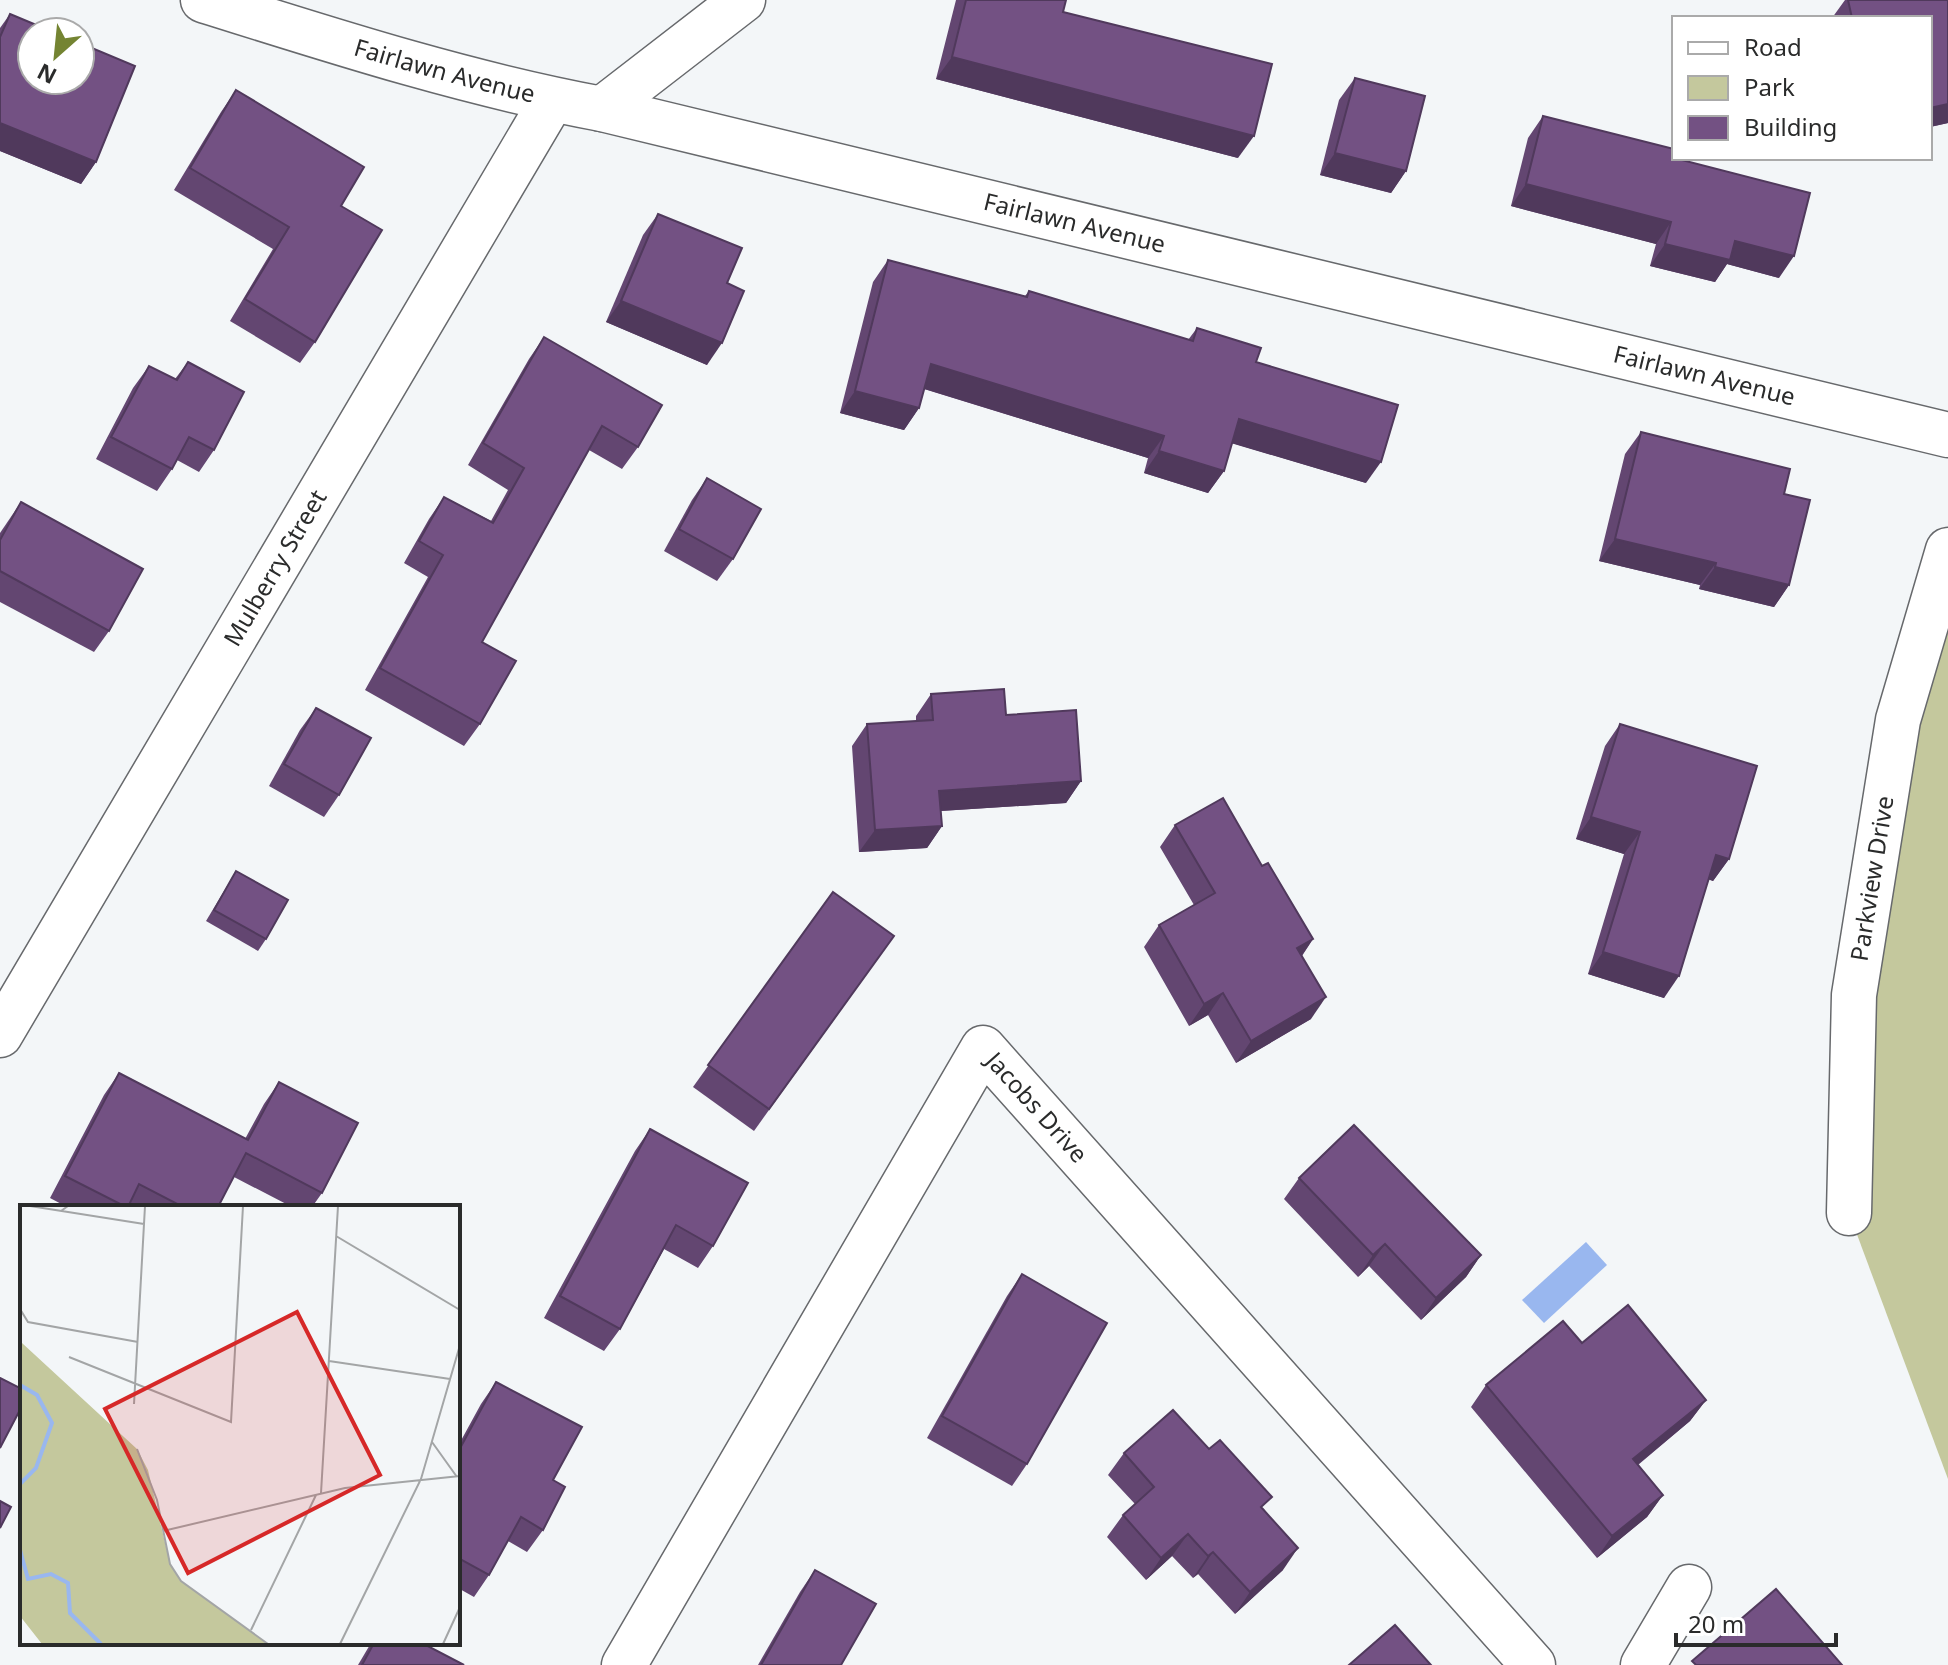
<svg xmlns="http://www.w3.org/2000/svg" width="1948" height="1665" font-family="'Noto Sans',sans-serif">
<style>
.park{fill:#c4c89d}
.water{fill:#99b7ef}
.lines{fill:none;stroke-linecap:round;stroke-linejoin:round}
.minor-casing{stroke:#67696c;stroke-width:47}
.minor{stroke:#fff;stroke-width:44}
.wall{fill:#634671}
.shaded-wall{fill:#50395c}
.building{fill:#735183;stroke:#50395c;stroke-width:2}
.labels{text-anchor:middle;stroke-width:8;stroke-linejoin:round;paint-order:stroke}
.street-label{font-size:24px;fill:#2a2b2b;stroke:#fff}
.inset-river{fill:none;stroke:#99b7ef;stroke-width:4}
.inset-road{fill:none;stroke:#a3a5a6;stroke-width:2}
.view{fill:#d62828;fill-opacity:0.15;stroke:#d62828;stroke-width:4}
.inset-edge{fill:none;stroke:#2a2b2b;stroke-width:4}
</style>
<rect width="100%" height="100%" fill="#f3f6f8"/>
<!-- park -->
<polygon class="park" points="1948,550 1948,1479 1849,1213 1854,995"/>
<!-- water -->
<polygon class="water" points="1586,1242 1607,1265 1544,1323 1522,1300"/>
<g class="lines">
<defs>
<g id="minor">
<path id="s1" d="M203 0C333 41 467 84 602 109L1948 435"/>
<polyline points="602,109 743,0"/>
<path id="s2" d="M0 1035 552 100"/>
<path id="s3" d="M1849 1213 1854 995 1898 720 1948 550"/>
<path id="s4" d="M624 1665 983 1048 1533 1665"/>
<polyline points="1643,1665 1689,1587"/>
</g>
</defs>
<!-- minor casing -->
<use href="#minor" class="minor-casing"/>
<!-- minor -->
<use href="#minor" class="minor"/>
</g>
<!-- wall -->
<g class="wall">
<polygon points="956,0 1066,0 1063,12 1238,158 936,79"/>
<polygon points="1845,0 1948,0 1948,123 1930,127 1930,18 1832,18"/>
<polygon points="10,14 96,162 81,184 0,151 0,28"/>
<polygon points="1355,78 1406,171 1391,193 1320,175 1339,100"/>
<polygon points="236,90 341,206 315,342 300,363 230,321 273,249 174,190 221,112"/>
<polygon points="1543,116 1688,161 1779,278 1727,264 1715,282 1650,266 1656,244 1511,206 1528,138"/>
<polygon points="658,214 727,283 707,365 606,322 643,235"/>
<polygon points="888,260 1025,296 1029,291 1188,340 1197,328 1256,362 1366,483 1232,443 1224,471 1208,493 1144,473 1148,458 924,389 919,408 904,430 840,413 873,282"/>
<polygon points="544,337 638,447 622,469 589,450 482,642 480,724 464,746 365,690 428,577 404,563 429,519 444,497 491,521 508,490 468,465 529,359"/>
<polygon points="188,362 214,450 199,472 177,460 172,469 157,491 96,459 133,388 149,366 175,379"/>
<polygon points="1641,432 1784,494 1789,585 1774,607 1699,589 1700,585 1599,561 1625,454"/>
<polygon points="707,478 733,559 717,581 664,551 692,500"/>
<polygon points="21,502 109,631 94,652 0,602 0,533"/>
<polygon points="931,694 1006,715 1081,781 1066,803 941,811 942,826 927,848 859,852 852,746 867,724 916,721 916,716"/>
<polygon points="316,708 339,795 324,817 269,786 300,730"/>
<polygon points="1620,724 1729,859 1713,881 1709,879 1664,998 1588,974 1624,854 1576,839 1605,746"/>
<polygon points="1175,825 1262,866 1313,939 1302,956 1311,1019 1236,1063 1208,1015 1189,1026 1144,947 1159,925 1194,905 1160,847"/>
<polygon points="236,871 266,939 258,951 206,921"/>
<polygon points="833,892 894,936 754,1131 693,1087"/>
<polygon points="119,1073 245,1139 264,1104 279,1082 322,1193 312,1207 292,1207 234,1177 218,1207 67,1207 50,1198 104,1095"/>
<polygon points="650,1129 713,1246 698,1268 664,1249 620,1329 604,1351 544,1318 635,1151"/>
<polygon points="1299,1178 1481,1255 1466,1277 1421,1320 1369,1266 1358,1277 1284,1199"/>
<polygon points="1022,1274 1027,1464 1012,1486 927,1438 1007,1296"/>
<polygon points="1582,1343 1706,1400 1690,1421 1638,1465 1663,1495 1647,1517 1597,1558 1471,1407 1486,1385"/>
<polygon points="496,1382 553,1480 543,1530 527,1552 508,1541 489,1575 474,1597 458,1588 458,1446 481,1404"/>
<polygon points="1124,1453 1264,1509 1283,1570 1235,1614 1198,1574 1193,1578 1172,1556 1146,1580 1107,1537 1123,1515 1135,1504 1108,1475"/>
<polygon points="815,1570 841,1665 758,1665 800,1592"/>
<polygon points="371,1643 422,1643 464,1665 358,1665"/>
</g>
<!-- shaded-wall -->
<g class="shaded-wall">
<polygon points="952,57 1254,136 1238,158 936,79"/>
<polygon points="1948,104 1948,123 1930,127 1930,108"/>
<polygon points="0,123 96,162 81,184 0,151"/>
<polygon points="1335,153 1406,171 1391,193 1320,175"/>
<polygon points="1526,184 1671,222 1656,244 1511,206"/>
<polygon points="1735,241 1794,256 1779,278 1727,264 1715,282 1650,266 1665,244"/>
<polygon points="621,301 722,343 707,365 606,322"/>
<polygon points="931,364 1164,436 1148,458 915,386"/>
<polygon points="855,391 919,408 904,430 840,413"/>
<polygon points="1239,419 1381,462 1366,483 1224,441"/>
<polygon points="1159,451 1224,471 1208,493 1144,473"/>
<polygon points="1615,539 1716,563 1700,585 1599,561"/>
<polygon points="1715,567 1789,585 1774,607 1699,589"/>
<polygon points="1081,781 1066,803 924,812 939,791"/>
<polygon points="1591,817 1640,832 1624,854 1576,839"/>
<polygon points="942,826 927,848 859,852 875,830"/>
<polygon points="1716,855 1729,859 1713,881 1701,877"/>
<polygon points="1313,939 1298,961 1297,948"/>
<polygon points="1603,952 1679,976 1664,998 1588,974"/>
<polygon points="1223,993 1208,1015 1189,1026 1204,1004"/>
<polygon points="1326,997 1311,1019 1236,1063 1251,1041"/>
<polygon points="1385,1244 1369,1266 1358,1277 1373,1255"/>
<polygon points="1481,1255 1466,1277 1421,1320 1436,1298"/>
<polygon points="1706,1400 1690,1421 1618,1481 1633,1459"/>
<polygon points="1663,1495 1647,1517 1597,1558 1612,1536"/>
<polygon points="1188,1534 1172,1556 1146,1580 1161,1558"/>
<polygon points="1298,1548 1283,1570 1235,1614 1250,1592"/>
<polygon points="1213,1552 1198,1574 1193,1578 1208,1556"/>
</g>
<!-- building -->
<g class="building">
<polygon points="966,0 1066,0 1063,12 1272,64 1254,136 952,57"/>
<polygon points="1848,0 1948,0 1948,104 1930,108 1930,18 1852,18"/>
<polygon points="10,14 53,32 32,32 32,80 80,80 80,43 135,66 96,162 0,123 0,37"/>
<polygon points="1355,78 1425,96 1406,171 1335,153"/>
<polygon points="236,90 364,167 341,206 382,230 315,342 245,299 289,227 190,168"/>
<polygon points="1543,116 1674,149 1674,158 1810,193 1794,256 1735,241 1730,260 1665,244 1671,222 1526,184"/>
<polygon points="658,214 742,248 727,283 744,291 722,343 621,301"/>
<polygon points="888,260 1027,297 1029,291 1193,341 1197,328 1261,348 1256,362 1398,405 1381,462 1239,419 1224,471 1159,451 1164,436 931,364 919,408 855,391"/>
<polygon points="544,337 662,405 638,447 602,426 482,642 516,661 480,724 380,668 443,555 419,541 444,497 493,523 524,468 483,443"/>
<polygon points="188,362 244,392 214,450 189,437 172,469 111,437 149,366 177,380"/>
<polygon points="1641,432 1790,469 1784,494 1810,500 1789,585 1715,567 1716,563 1615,539"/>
<polygon points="707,478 761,509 733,559 679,529"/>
<polygon points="21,502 143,569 109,631 0,571 0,540"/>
<polygon points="1004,689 1006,715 1076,710 1081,781 939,791 942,826 875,830 867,724 933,720 931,694"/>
<polygon points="316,708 371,738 339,795 284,764"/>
<polygon points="1620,724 1757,766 1729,859 1716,855 1679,976 1603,952 1640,832 1591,817"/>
<polygon points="1223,798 1262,866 1268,863 1313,939 1297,948 1326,997 1251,1041 1223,993 1204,1004 1159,925 1215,893 1175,825"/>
<polygon points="236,871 288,900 266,939 214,910"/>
<polygon points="833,892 894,936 769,1109 708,1065"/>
<polygon points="119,1073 248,1140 279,1082 358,1123 322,1193 246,1153 218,1207 183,1207 139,1184 128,1207 126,1207 65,1176"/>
<polygon points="1354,1125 1481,1255 1436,1298 1385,1244 1373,1255 1299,1178"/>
<polygon points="650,1129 748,1183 713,1246 676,1225 620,1329 560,1296"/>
<polygon points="1022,1274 1107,1323 1027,1464 942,1416"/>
<polygon points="1628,1305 1706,1400 1633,1459 1663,1495 1612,1536 1486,1385 1563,1321 1582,1343"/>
<polygon points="0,1378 22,1389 22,1406 0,1448"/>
<polygon points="496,1382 582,1427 553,1480 565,1487 543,1530 521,1517 489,1575 458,1558 458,1452"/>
<polygon points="1173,1410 1209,1449 1220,1440 1272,1497 1261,1507 1298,1548 1250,1592 1213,1552 1208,1556 1188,1534 1161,1558 1123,1515 1154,1487 1124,1453"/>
<polygon points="0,1501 11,1507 0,1528"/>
<polygon points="815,1570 876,1604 841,1665 761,1665"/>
<polygon points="1776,1589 1842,1665 1696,1665 1692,1661"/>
<polygon points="1395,1625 1431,1665 1349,1665"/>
<polygon points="374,1643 422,1643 464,1665 362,1665"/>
</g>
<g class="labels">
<!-- street labels -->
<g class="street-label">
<text dy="8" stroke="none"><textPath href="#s1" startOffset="252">Fairlawn Avenue</textPath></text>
<text dy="8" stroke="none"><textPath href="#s1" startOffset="900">Fairlawn Avenue</textPath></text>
<text dy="8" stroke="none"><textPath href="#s1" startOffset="1548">Fairlawn Avenue</textPath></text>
<text dy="8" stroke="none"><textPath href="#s2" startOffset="542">Mulberry Street</textPath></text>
<text dy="8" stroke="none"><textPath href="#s3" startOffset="336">Parkview Drive</textPath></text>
<text dy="8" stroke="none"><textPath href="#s4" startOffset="794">Jacobs Drive</textPath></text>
</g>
</g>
<!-- overview -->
<g transform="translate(20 1205)">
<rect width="440" height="440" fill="#f3f6f8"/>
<path d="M2 138 117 244 128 265 150 359 161 376 248 439H22L0 411Z" fill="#c4c89d"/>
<path class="inset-river" d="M0 180 17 190 32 218 16 263 0 279M0 345 8 374 31 369 48 378 50 408 81 439"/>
<path class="inset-road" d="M10 1 124 19M41 6 48 1H82M316 31 440 105M0 104 8 117 118 137M49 152 211 217 223 1M309 156 430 174M114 199 125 1M412 237 437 272M117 244 137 295 150 359 161 376 248 439M301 288 318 1M143 326 325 283 440 271M231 425 296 290M320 439 401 274 440 140M423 439 440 402"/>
<path class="view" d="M277 107 360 270 168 368 85 204Z"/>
<rect width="440" height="440" class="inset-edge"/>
</g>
<!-- legend -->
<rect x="1672" y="16" width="260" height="144" fill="#ffffff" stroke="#aaaaaa" stroke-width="2"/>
<rect x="1688" y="42" width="40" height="12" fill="#ffffff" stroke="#aaaaaa" stroke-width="2"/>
<text x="1744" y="56" font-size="24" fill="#2a2b2b">Road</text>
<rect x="1688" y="76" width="40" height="24" fill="#c4c89d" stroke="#aaaaaa" stroke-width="2"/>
<text x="1744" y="96" font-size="24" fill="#2a2b2b">Park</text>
<rect x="1688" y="116" width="40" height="24" fill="#735183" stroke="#aaaaaa" stroke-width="2"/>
<text x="1744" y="136" font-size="24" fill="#2a2b2b">Building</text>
<!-- north arrow -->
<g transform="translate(56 56) rotate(207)"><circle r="38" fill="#ffffff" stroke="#aaaaaa" stroke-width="2"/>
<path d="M0-6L14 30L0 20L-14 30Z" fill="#748432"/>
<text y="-12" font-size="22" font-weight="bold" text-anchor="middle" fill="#2a2b2b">N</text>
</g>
<!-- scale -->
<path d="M1676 1633v12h160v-12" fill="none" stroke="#2a2b2b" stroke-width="4"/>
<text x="1688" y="1633" font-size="24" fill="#2a2b2b" stroke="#ffffff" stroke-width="6" paint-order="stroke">20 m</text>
</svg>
